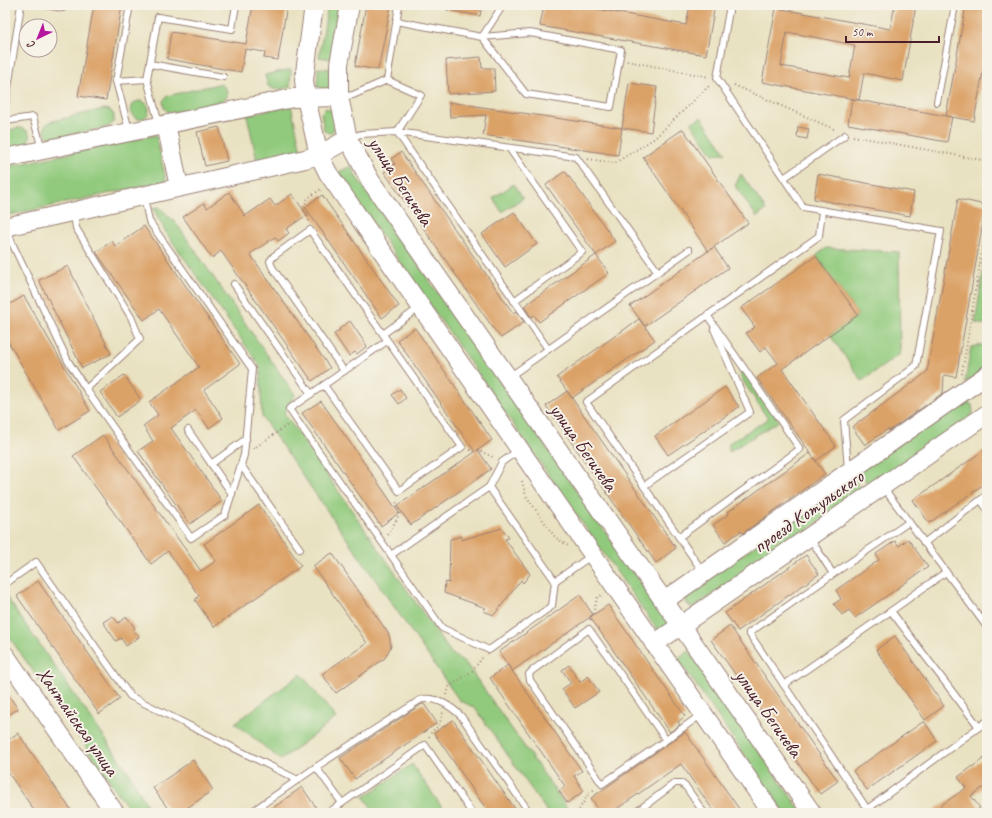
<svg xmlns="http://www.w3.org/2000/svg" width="992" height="818" font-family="Caveat,sans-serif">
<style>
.green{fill:#91ca7d;stroke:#6e7454}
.building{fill:#dba268;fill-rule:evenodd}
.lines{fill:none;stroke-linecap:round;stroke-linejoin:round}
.lane-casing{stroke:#9a8076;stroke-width:8}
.secondary-casing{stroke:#9a8076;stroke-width:20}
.path{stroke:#9a8076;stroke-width:2;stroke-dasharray:1 3;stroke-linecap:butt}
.lane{stroke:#fff;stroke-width:6}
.secondary{stroke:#fff;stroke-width:18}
.labels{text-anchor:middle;stroke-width:4;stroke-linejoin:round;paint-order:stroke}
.street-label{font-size:20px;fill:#4a1f2b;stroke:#f7f3e8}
</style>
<rect width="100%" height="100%" fill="#f7f3e8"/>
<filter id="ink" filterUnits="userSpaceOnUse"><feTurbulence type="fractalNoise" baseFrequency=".025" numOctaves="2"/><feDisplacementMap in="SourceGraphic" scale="8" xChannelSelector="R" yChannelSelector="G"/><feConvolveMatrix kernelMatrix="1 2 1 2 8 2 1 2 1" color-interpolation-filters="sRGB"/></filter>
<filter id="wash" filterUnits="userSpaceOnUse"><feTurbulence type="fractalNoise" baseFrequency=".012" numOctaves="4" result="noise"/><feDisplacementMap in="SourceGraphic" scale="16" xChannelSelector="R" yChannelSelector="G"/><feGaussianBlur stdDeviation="0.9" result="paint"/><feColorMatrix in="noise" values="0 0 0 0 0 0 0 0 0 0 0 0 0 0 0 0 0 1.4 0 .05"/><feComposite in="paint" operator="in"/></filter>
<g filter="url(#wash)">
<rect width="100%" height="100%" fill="#e9e2c2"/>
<!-- green -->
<g class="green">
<polygon points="328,5 340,5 331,59 319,57"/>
<polygon points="318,68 330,69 330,89 317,90"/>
<polygon points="291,69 290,87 276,90 268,86 265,75"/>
<path d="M218 84C225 85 228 90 227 97L222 101 174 112H168L164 108 163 101 167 96Z"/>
<circle cx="140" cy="110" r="9"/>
<polygon points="291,105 301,151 257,161 247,115"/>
<path d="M326 108 333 111C334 119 338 129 330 134L324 130 321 113Z"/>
<polygon points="104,109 110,110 114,115 114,122 108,127 55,138 49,138 44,132 45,126 49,122"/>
<polygon points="701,117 726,153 713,154 691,123"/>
<polygon points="18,128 22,128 28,131 30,137 29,140 25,145 5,150 5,131"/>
<polygon points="156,135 166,181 5,216 5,167"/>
<polygon points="351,166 355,175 669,623 658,631 344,182 339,172"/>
<polygon points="741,174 766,210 757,217 735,186"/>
<polygon points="514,184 523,198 502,212 493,198"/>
<polygon points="159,207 176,223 295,395 284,413 451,653 467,665 571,813 548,813 475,708 459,700 262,417 260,366 165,231 153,208"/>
<polygon points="826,248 899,252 900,354 862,381 830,335 858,315 816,256"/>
<polygon points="985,260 987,261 987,325 975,323"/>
<polygon points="987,344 987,363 976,375 965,383 971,347"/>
<polygon points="739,363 779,421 729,452 729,443 768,419 741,378"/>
<polygon points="962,401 966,401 972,405 973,412 972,415 870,487 859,472"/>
<polygon points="852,477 863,492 693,608 687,604 685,595"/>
<polygon points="5,595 129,773 151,813 132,813 5,631"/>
<polygon points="689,651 802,813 785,813 678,659"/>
<polygon points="301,674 336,718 281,760 235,723"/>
<polygon points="412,764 446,813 375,813 364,797"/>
</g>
<g id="blocks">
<!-- building -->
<g class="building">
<polygon points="94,5 122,5 106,100 78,96"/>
<polygon points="253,5 287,5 278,60 264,58 265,52 245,49 241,72 167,59 171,32 246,44"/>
<polygon points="366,5 391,5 378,70 355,66"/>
<polygon points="447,5 482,5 480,16 447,10"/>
<polygon points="544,5 575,5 686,25 690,5 715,5 706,55 540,26"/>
<path d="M895 5H916L903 81 864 73 859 100 762 82 776 8 890 29ZM787 32 855 45 849 78 781 66Z"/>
<polygon points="966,5 987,5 987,49 974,121 946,116"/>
<polygon points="481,57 482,68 494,68 495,91 448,94 446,60"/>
<polygon points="629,83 657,87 651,132 622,128"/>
<polygon points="852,99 952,117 947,142 848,124"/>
<polygon points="449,102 622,128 618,155 483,135 486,115 450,117"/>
<polygon points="219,127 227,161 205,166 197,132"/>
<polygon points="798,127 809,129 807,139 797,137"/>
<polygon points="683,129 748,223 708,251 643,157"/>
<polygon points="401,152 513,313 516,311 524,322 501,338 493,328 384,172 395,164 391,159"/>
<polygon points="565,171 615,241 596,255 546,185"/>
<polygon points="818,174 914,192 910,216 814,199"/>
<polygon points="229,192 245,216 270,199 275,206 292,194 307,215 286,229 289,233 278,241 275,237 250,254 330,368 312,381 221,251 212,258 183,217 204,203 207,208"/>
<polygon points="322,195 399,306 382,318 305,207"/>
<polygon points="958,199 986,205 956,377 944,375 943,393 889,431 888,429 865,445 852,427 927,372"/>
<polygon points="514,212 537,244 505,267 482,234"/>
<polygon points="144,226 240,364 204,390 223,418 209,428 196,410 171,428 222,501 190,524 138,451 153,441 143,426 158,415 149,402 199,367 159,309 144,320 96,252 112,241 115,246"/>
<polygon points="714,247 728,268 645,326 630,306"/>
<polygon points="596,255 609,273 539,322 534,315 531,317 524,306"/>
<polygon points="816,256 858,315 782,369 836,446 816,461 757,378 778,363 766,347 760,352 746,333 755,327 741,308"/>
<polygon points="68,266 111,354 82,368 39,280"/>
<polygon points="24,296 90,411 59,430 5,336 5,307"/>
<polygon points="639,319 655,340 572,398 557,377"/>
<polygon points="350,321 367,346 357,354 355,352 349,356 334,334 340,330 339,329"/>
<polygon points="415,328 492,440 478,450 491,469 411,525 397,506 475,452 397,340"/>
<polygon points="124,375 141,400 117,417 100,392"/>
<polygon points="725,387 739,407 668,455 655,436"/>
<polygon points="400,389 406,398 399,404 392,395"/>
<polygon points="567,391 676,548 656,563 546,406"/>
<polygon points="321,401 399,513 381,526 302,413"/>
<polygon points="103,435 201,571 216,561 204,544 259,505 301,566 214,627 195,600 199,596 168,551 151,564 73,456"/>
<polygon points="987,448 987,482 929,523 913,500"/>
<polygon points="810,453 825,474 743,533 741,531 725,542 713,525 729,514 728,512"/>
<polygon points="502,528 509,538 505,539 530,574 523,583 521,580 494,615 483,611 486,608 444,593 445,582 449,583 450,539 462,536 461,540"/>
<polygon points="908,539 928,567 855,618 849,610 842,615 834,604 841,599 836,590 879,560 876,554 895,541 899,546"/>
<polygon points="332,553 386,630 389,635 391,646 385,658 336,693 322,674 367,643 313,566"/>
<polygon points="806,555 819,574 738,631 725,613"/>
<polygon points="38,581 120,699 99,714 17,596"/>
<polygon points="580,595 593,615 512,671 499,652"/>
<polygon points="608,605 685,716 678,722 680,725 670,732 590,617"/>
<polygon points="113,616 118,623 127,617 135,628 133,630 139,637 126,646 121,638 116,641 103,622"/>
<polygon points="730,626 838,781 820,794 711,640"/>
<polygon points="895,636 944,706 925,720 876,650"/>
<polygon points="508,665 582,771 574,776 584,791 567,803 559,791 565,786 490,678"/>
<polygon points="569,665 580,682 588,676 599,692 575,708 562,689 571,683 562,670"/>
<polygon points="5,690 18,709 5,717"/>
<polygon points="422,704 424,704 437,723 355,779 340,758"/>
<polygon points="453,720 518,813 489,813 434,733"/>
<polygon points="924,721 937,741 867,790 853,771"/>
<polygon points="685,732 742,813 715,813 681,764 611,813 601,813 591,798"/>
<polygon points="18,733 73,813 36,813 5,768 5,742"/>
<polygon points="987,756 987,785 971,796 980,808 972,813 930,813 966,788 958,777"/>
<polygon points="193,760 213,790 180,813 171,813 153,788"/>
<polygon points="302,787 317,809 311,813 266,813"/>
</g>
</g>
</g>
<g filter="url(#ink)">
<use href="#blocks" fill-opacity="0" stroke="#9a8076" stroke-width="1"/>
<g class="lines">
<defs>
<g id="lane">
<polyline points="45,5 63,8 65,5"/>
<polyline points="730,5 717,78 803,207 941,231 916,366 844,420 848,469"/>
<polyline points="396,21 482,37 530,33 621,50 611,107 526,94 482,37"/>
<polyline points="482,37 503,5"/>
<polyline points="150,64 223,77"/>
<polyline points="387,80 421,95 397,132"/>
<polyline points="116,81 147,79"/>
<polyline points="341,97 353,95 387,80 399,5"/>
<polyline points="937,102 955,5"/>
<polyline points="5,107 21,5"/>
<polyline points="5,121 33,117 42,149"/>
<polyline points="159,124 147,79 158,17 232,29 236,5"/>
<polyline points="129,130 116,81 130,5"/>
<polyline points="397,132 548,349"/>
<polyline points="349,138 361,134 397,132 576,157 658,272"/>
<polyline points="509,148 582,252 514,301"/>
<polyline points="784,178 845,135"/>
<polyline points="74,214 76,228 131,317 140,339 86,389 191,538 225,515 244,455 252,369 149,221 144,197"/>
<polyline points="8,229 12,243 68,361 86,389"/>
<polyline points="234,284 311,394 324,385 399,491 462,447 310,230 274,256 270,261 272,267 344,371"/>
<polyline points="383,334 419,308"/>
<polyline points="509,377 689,250"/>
<polyline points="324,385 387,341"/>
<polyline points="311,394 289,409 442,628 489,650 552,606 555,581 591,556"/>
<polyline points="188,430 232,494"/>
<polyline points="211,464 246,439"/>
<polyline points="241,465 300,549"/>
<polyline points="644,486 750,412 714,329"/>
<polyline points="489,487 555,581"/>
<polyline points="883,487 987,627"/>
<polyline points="981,500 987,509"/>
<polyline points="679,537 800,449 707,315"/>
<polyline points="924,543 987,495"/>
<polyline points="391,555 489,487 502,462 519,450"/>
<polyline points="703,572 586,402 819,236 822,211"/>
<polyline points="946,572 891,611 979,727"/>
<polyline points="833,574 909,522"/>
<polyline points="5,584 36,562 130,696 298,780"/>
<polyline points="784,685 749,633 833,574 810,538"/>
<polyline points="666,740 602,784 530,680 529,674 533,670 589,629 666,740 702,714"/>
<polyline points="316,767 342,803"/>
<polyline points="867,809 784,685 891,611"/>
<path d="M250 813 316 767 420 700C434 695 451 706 461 716L530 813"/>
<polyline points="328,813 425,745 472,813"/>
<polyline points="635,813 675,783 681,783 686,787 704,813"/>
<polyline points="862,813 987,721"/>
<polyline points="985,813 987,811"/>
</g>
<g id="secondary">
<polyline points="314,5 304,80 306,98 319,155 328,173 772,813"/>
<polyline points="350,5 339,64 339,97 348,139 370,180 812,813"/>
<polyline points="166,124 179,187"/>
<polyline points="5,158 293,98 339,97"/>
<polyline points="5,227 305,159 319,155 348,139"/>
<polyline points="664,601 987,375"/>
<polyline points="654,644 987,414"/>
<polyline points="5,655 115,813"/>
</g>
</defs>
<!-- lane casing -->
<use href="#lane" class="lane-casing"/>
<!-- secondary casing -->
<use href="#secondary" class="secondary-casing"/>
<!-- path -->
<g class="path">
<polyline points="627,61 709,77"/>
<polyline points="734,85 836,130"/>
<polyline points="853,136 987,161"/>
<polyline points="588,159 615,163 655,138 710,85"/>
<polyline points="309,221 308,214 303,208 308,198 321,189"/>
<polyline points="962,374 987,219"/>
<polyline points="253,449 289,424"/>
<polyline points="470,450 475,452 478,450 495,458"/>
<polyline points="522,481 526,496 555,537 568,546"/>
<polyline points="388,535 400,513 396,507 397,500"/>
<polyline points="590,620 590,617 593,615 597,598 602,595"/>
<polyline points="447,695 449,687 472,671 483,657"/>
<polyline points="429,737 432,731 439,726 443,712"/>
<polyline points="577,813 589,793 595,789"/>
</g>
<!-- lane -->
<use href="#lane" class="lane"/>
<!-- secondary -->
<use href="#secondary" class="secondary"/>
</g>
</g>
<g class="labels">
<!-- street labels -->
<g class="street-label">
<text transform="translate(401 181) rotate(57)" y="7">улица Бегичева</text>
<text transform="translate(584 447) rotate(55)" y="7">улица Бегичева</text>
<text transform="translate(808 511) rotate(-35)" y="7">проезд Котульского</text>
<text transform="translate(769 713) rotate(55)" y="7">улица Бегичева</text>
<text transform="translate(78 721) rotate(55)" y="7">Хантайская улица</text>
</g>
</g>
<!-- margin -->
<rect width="992" height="818" fill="none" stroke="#f7f3e8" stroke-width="20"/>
<!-- north arrow -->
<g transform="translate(38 38) rotate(223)"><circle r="19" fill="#f7f3e8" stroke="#b29e9c"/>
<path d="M0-3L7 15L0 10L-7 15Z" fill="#b5179e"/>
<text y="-6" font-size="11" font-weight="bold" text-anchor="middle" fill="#4a1f2b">С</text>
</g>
<!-- scale -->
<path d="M846 36v6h93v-6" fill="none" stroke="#4a1f2b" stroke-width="2"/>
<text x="852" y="36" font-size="12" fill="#4a1f2b" stroke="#f7f3e8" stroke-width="3" paint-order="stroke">50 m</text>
</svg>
